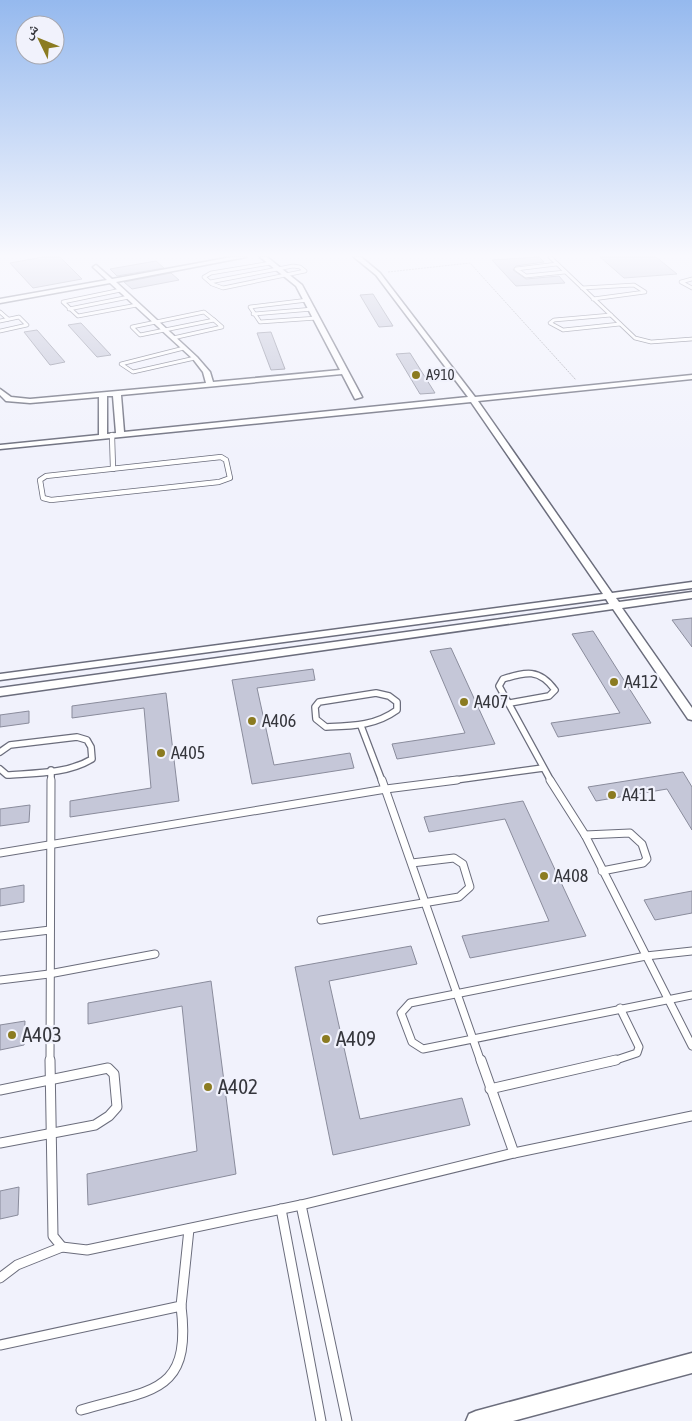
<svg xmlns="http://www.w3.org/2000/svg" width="692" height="1421" font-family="'Asap Condensed','Noto Naskh Arabic',sans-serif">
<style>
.building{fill:#c5c7d8;stroke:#8a8c9c}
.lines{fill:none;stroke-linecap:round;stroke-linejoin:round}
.lane-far4-casing{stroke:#6b6d7c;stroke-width:4.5}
.lane-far3-casing{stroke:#6b6d7c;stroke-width:6}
.lane-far2-casing{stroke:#6b6d7c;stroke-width:8}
.lane-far1-casing{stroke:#6b6d7c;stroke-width:9}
.lane-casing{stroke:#6b6d7c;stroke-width:11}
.street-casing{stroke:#6b6d7c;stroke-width:3}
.path{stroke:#a4a5ad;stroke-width:1;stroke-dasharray:2 1;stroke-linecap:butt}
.lane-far4{stroke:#fff;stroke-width:3}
.lane-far3{stroke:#fff;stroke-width:4.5}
.lane-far2{stroke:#fff;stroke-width:5.5}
.lane-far1{stroke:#fff;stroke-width:7}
.lane{stroke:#fff;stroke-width:9}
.street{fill:#fff;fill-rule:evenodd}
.poi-dot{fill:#8b7b21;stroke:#f1f2fc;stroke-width:2}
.labels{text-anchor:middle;stroke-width:4.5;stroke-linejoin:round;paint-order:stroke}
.far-poi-label{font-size:15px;fill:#35363c;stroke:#f1f2fc;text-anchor:start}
.poi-label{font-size:18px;fill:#35363c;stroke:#f1f2fc;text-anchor:start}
.near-poi-label{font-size:21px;fill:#35363c;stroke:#f1f2fc;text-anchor:start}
</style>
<rect width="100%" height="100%" fill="#f1f2fc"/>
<!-- building -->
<g class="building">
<polygon points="43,257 60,257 82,279 33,288 10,263"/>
<polygon points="539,257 544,262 516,266 513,270 526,279 559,276 565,283 516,286 492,260"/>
<polygon points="600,257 656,257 677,274 624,278"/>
<polygon points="156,261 164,268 117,276 110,269"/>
<polygon points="171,273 179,280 132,289 124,282"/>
<polygon points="373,294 393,326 379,327 360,295"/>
<polygon points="81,323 111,355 97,357 68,325"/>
<polygon points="37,330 65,362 50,365 24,332"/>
<polygon points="271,332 285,369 271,370 257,333"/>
<polygon points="410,353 435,393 420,394 396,354"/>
<polygon points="692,618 692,647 672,620"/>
<polygon points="593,631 651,723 558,737 551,723 620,713 572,634"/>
<polygon points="451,648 495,744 397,759 392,744 465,733 430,651"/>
<polygon points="313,669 315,680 257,688 274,765 350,753 354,768 252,784 232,680"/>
<polygon points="166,693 179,801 70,817 70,801 151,788 144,708 72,718 72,706"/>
<polygon points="29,711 29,723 0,727 0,715"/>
<polygon points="683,772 692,787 692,830 667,789 596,801 588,787"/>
<polygon points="523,801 586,936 470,958 462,936 549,921 505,819 429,832 424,817"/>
<polygon points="30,805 29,822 0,826 0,809"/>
<polygon points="24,885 24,902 0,906 0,889"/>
<polygon points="692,891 692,913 655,920 644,900"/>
<polygon points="411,946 417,964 329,981 360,1119 462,1098 470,1125 333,1155 295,967"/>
<polygon points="211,981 236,1174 88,1205 87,1174 197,1151 182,1006 88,1024 88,1003"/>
<polygon points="25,1021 24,1045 0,1050 0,1025"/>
<polygon points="19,1187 18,1215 0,1219 0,1191"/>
</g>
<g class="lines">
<defs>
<g id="lane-far4">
<polyline points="550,257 635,338 651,342 692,339"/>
<polyline points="557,264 516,269 526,276 565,272"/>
<polyline points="692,279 681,282 692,288"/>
<polyline points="210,282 293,266 300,267 305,271 223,288 212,284 204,277 211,273 271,263"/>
<polyline points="582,288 634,285 645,292 593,299"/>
<polyline points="121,290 63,302 78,316 137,305"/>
<polyline points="308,300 250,307 260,322 317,318"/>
<polyline points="69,309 129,297"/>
<polyline points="0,312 8,319"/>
<polygon points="204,312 214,320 140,335 132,327"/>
<polyline points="253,314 313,309"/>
<polyline points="611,315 554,320 550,323 563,330 620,324"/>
<polyline points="0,321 19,317 27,325 0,331"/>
<polyline points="173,338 222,327 214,320"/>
<polyline points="184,348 121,364 133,372 195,358"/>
</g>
<g id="lane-far3">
<polyline points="112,435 113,469"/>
<polygon points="221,457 226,460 230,478 219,482 51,500 43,498 40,480 46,476"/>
</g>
<g id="lane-far2">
<path d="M376 693 389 696 397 702V710C375 726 352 726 326 727L316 719 315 707 319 702Z"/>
<path d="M510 703 549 696 555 690C539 668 526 672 503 679L499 686 551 781"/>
<polyline points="361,726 382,781"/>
<path d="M0 752 10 745 77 737 87 740 91 747 92 759C67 774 35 773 7 775L0 769"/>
<polyline points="51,781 51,770"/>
<polyline points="448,781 543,768"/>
</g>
<g id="lane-far1">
<polyline points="382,780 481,1062"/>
<polyline points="550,780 585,835 692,1046"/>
<polyline points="585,835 630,833 642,844 647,859 643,863 602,871"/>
<polyline points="0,853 386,789 457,780"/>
<polyline points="321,920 459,897 470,887 463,864 454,858 412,863"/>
<polyline points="0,936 50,930"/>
<polyline points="692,951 646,956 410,1003 401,1013 412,1042 423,1049 692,995"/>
<polyline points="0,980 49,974 155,954"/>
<polyline points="50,1062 51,780"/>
<polyline points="610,1062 637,1053 639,1047 620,1008"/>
</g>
<g id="lane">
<polyline points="50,1060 53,1236 62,1247"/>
<polyline points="481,1060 514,1153"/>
<polyline points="490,1089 616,1060"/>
<polyline points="0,1090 108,1068 114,1074 117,1107 109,1116 95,1125 0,1143"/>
<polyline points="301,1205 347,1421"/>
<polyline points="281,1209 321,1421"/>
<polyline points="0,1278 17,1265 62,1247 87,1250 301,1205 514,1153 692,1116"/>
<polyline points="0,1345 181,1306 189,1229"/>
<path d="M81 1410C151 1389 192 1395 181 1306"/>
</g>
<g id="street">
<path d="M232 257H246L116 282 197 357 210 372 213 382 340 370 296 286 260 257H267L302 285 362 397 355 399 342 374 121 395 124 432 468 397 376 275 354 257H361L380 273 475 397 692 375V379L478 401 612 593 692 582V588L616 598 619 602 692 592V598L622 608 692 708V720L688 719 613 609 0 696V688L609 604 606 599 0 680V674L603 594 471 402 0 449V445L99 435V397L30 403 6 401 0 395V389L11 397 30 399 206 383 203 372 193 359 110 283 0 303V299L107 280 94 268 93 267 96 265 112 279ZM107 396H113L116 433 107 434Z"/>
<polygon points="692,1353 692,1373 513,1421 466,1421 469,1414 476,1411"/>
</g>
</defs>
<!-- lane-far4 casing -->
<use href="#lane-far4" class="lane-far4-casing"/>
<!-- lane-far3 casing -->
<use href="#lane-far3" class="lane-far3-casing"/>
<!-- lane-far2 casing -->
<use href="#lane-far2" class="lane-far2-casing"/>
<!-- lane-far1 casing -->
<use href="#lane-far1" class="lane-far1-casing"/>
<!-- lane casing -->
<use href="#lane" class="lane-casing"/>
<!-- street casing -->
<use href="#street" class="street-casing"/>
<!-- path -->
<polyline class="path" points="388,272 470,263 576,380"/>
<!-- lane-far4 -->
<use href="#lane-far4" class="lane-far4"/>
<!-- lane-far3 -->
<use href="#lane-far3" class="lane-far3"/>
<!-- lane-far2 -->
<use href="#lane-far2" class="lane-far2"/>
<!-- lane-far1 -->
<use href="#lane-far1" class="lane-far1"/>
<!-- lane -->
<use href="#lane" class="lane"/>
<!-- street -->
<use href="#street" class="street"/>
</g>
<!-- sky -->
<linearGradient id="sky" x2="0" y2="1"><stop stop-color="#95b9ee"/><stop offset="0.56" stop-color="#f9f9fe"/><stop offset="1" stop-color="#f9f9fe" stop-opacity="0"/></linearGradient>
<rect width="692" height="456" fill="url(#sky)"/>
<!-- markers -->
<g class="poi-dot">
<circle cx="416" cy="375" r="5"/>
<circle cx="614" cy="682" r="5"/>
<circle cx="464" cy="702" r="5"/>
<circle cx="252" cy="721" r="5"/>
<circle cx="161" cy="753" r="5"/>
<circle cx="612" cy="795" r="5"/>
<circle cx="544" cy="876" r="5"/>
<circle cx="12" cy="1035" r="5"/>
<circle cx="326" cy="1039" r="5"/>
<circle cx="208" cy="1087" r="5"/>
</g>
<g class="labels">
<!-- far-poi labels -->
<g class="far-poi-label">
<text x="426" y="380">A910</text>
</g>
<!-- poi labels -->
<g class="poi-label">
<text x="624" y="688">A412</text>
<text x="474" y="708">A407</text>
<text x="262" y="727">A406</text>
<text x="171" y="759">A405</text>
<text x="622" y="801">A411</text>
<text x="554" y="882">A408</text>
</g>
<!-- near-poi labels -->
<g class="near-poi-label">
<text x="22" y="1042">A403</text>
<text x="336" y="1046">A409</text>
<text x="218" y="1094">A402</text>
</g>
</g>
<!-- north arrow -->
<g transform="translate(40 40) rotate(313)"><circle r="24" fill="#f1f2fc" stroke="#a6a7af"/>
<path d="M0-4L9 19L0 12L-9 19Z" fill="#8b7b21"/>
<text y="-8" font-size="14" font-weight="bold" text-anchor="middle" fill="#35363c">ش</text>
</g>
</svg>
